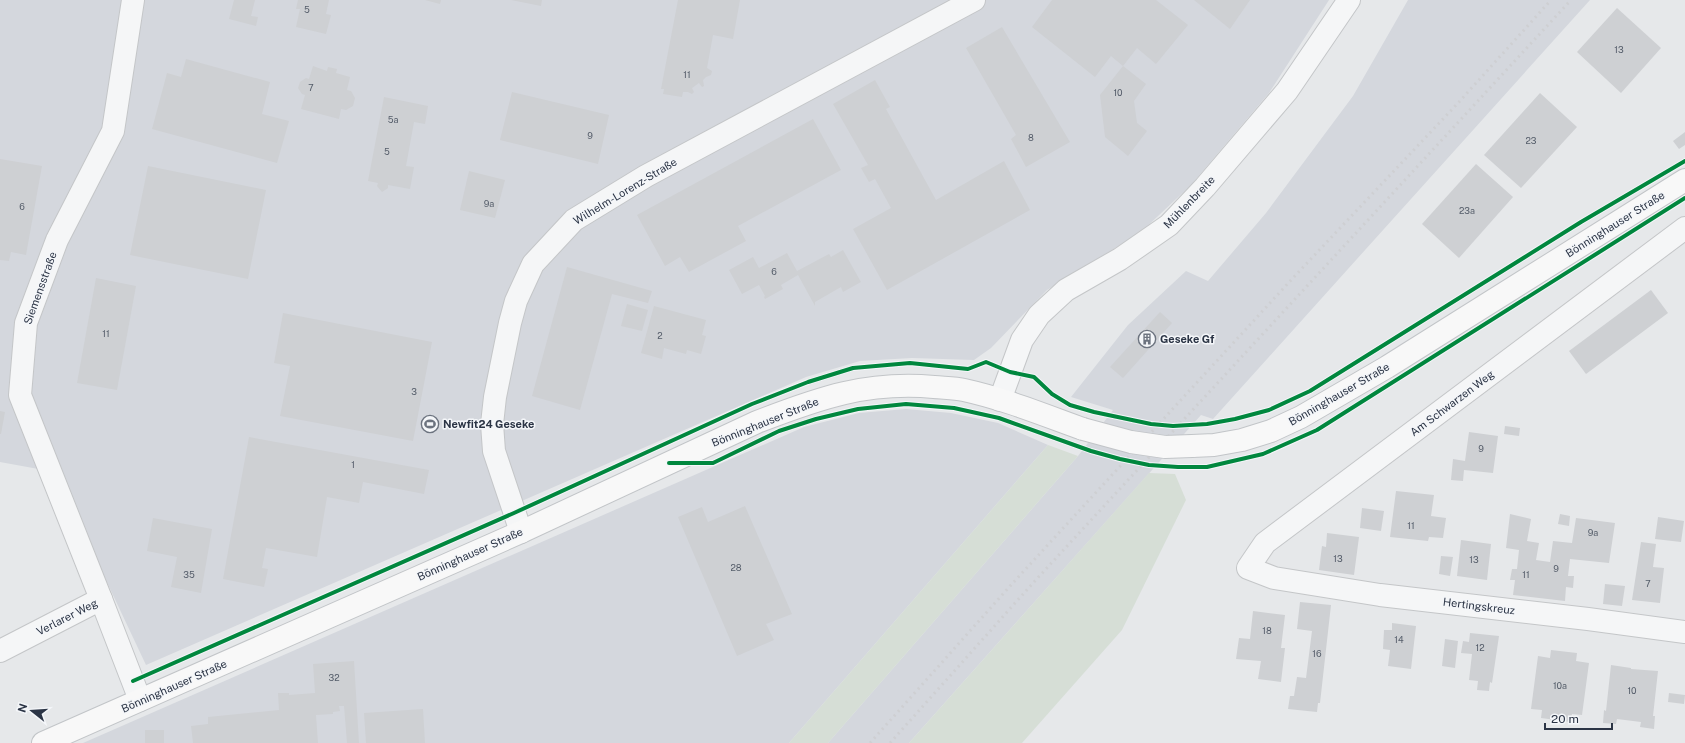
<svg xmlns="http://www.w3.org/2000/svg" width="1685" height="743" font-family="'Public Sans',sans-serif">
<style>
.built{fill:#d4d7dd}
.green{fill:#d6ded6}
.building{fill:#ced0d3}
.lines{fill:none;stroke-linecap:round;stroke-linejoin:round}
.minor-casing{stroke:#c4c6c8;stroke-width:24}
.major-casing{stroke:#c2c5c8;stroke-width:24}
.minor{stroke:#f5f6f7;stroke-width:22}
.major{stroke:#f8f8f8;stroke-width:22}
.rail{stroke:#cecfd2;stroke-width:3;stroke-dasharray:2 4;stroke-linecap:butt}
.major-bridge-casing{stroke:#c2c5c8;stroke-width:24;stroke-linecap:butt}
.major-bridge{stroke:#f8f8f8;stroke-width:22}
.cycleway-casing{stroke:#f4f6f9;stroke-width:6}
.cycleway{stroke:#00873e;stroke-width:4}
.labels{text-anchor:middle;stroke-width:3;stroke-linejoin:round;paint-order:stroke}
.number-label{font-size:9px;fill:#545c69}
.street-label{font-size:11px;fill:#2b3445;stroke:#f4f6f9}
.poi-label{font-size:11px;font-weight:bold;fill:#2b3445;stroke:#f4f6f9;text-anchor:start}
</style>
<rect width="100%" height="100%" fill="#e6e8ea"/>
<!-- built -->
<g class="built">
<polygon points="0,0 1329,0 1269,93 1191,185 1141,232 1047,290 991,348 974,360 912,358 860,361 806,377 146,665 55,472 0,462"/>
<polygon points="1408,0 1590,0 1213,419 1201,415 909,743 828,743 1078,456 1113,410 1071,397 1128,325 1186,271 1208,281 1266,213 1353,96"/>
<polygon points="906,409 951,413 998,423 1048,445 789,743 83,743 804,427 859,413"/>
</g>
<!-- green -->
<g class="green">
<polygon points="1048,445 1078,456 828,743 789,743"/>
<polygon points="1149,473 1175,474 1186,500 1122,630 1022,743 909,743"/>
</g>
<!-- building -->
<g class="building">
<polygon points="234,0 255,0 251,16 258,17 256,26 229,19"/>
<polygon points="298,0 329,0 326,14 331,15 326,34 296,27 300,9 296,9"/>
<polygon points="425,0 441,0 440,4"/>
<polygon points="511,0 542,0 541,6"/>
<polygon points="678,0 740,0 733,39 713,35 707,68 712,71 711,75 706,77 703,80 704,86 702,87 699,83 692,88 694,92 692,94 688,92 683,92 682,97 663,94 664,89 661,89"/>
<polygon points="1052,0 1156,0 1188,25 1156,64 1137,48 1123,66 1111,56 1095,77 1032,27"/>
<polygon points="1194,0 1250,0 1230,29"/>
<polygon points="1617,8 1661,48 1621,93 1577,52"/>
<polygon points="1002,27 1070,142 1026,167 1011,139 1016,135 966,48"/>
<polygon points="186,59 270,82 262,114 289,121 277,163 152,129 167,73 181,77"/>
<polygon points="313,66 327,71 328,67 337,69 336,73 350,77 347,90 351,91 355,98 353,106 346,110 341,109 339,119 301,109 305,95 302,94 298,88 300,82 306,78 309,79"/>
<polygon points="1123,66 1146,84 1134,101 1137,123 1147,131 1128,156 1105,137 1100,95"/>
<polygon points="875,80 890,107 886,109 936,200 1004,161 1030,210 887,290 853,229 891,208 875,179 869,182 861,168 868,165 833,104"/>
<polygon points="512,92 609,115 598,164 500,140"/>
<polygon points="1540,93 1577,127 1521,188 1484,155"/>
<polygon points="384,97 428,106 425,124 414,122 406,166 414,167 410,189 388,185 388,188 382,192 377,186 378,183 368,181"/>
<polygon points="813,119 841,170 738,226 746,241 689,272 680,257 665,266 637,215"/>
<polygon points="1685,132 1685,145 1679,149 1673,141"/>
<polygon points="0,159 42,166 26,255 11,252 9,261 0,260"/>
<polygon points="1476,164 1513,197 1459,258 1422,224"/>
<polygon points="148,166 266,190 248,279 130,255"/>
<polygon points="469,171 505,180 495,218 460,210"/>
<polygon points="843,250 861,282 843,292 841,287 815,302 815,306 798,275 781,285 783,289 765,299 764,297 765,296 759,285 742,294 729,270 753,257 759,268 787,253 797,271 829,254 831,257"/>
<polygon points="567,267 652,291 648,303 612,294 580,410 532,396"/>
<polygon points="96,278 136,286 117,390 77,383"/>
<polygon points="1651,290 1668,313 1586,374 1569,351"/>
<polygon points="627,304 648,310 642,331 621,326"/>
<polygon points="654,306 706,320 702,335 706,336 701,354 687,350 686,354 664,348 662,359 641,353"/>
<polygon points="1160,312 1172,323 1123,378 1110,367"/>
<polygon points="283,313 432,342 413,441 280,416 290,366 274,363"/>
<polygon points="0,411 5,412 1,434 0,434"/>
<polygon points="1505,426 1520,428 1519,436 1504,434"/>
<polygon points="1469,432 1498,436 1493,473 1464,470 1463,481 1451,480 1453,459 1465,461"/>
<polygon points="249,437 429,470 424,494 363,482 359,503 327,497 317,557 266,548 262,568 268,569 264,587 223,579"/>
<polygon points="1396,491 1434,495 1431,516 1446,518 1443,538 1429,537 1428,541 1390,537"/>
<polygon points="745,506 792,614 766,624 774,640 737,656 678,517 702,507 708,522"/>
<polygon points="1362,508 1384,511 1381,531 1360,528"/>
<polygon points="1510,514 1531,519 1527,541 1539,543 1536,560 1550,562 1553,541 1572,543 1576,518 1615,523 1609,563 1570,559 1568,576 1574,576 1573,588 1566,587 1565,601 1513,595 1515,580 1510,580 1512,569 1517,569 1519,550 1506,548"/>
<polygon points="1560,514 1570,516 1569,526 1558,524"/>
<polygon points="1658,517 1684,521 1681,542 1655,539"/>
<polygon points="153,518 212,529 201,593 171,587 177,557 147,551"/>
<polygon points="1327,533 1359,537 1354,575 1319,570 1322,546 1326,547"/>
<polygon points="1461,540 1491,544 1487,580 1457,576"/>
<polygon points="1641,542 1656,544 1653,567 1664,568 1660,603 1632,600"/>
<polygon points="1441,556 1453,557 1450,576 1439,574"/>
<polygon points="1605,584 1625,586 1622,606 1603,604"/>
<polygon points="1300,602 1331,605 1320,703 1318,703 1317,712 1288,709 1290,696 1294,696 1297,677 1306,678 1312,631 1297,629"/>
<polygon points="1253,611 1285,615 1281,648 1285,648 1281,682 1258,679 1261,661 1236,659 1239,638 1250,639"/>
<polygon points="1392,623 1416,626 1411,669 1388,666 1390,650 1383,649 1384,630 1392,630"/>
<polygon points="1470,633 1499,636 1492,683 1490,682 1489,691 1477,690 1478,681 1469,680 1472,654 1461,653 1463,641 1469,642"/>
<polygon points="1445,639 1458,641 1455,668 1442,666"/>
<polygon points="1551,650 1577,653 1576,661 1589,663 1582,715 1572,714 1571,722 1541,718 1542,710 1531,709 1538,656 1550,658"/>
<polygon points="354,661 359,743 347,743 344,706 339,706 340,711 333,712 333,714 316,715 318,743 193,743 191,726 208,724 208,717 279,710 278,693 289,693 289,695 315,693 313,664"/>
<polygon points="1611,665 1631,668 1631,669 1658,671 1653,716 1655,716 1654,729 1640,727 1641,722 1617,719 1616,724 1603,723 1604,710 1606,711"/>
<polygon points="1669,693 1685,695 1684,704 1668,702"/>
<polygon points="423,709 425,743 366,743 364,713"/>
<rect x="145" y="730" width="19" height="13"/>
</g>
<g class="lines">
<defs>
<g id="minor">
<polyline points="1685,228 1265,543 1248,568 1274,578 1380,595 1588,619 1685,632"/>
<polyline points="1000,400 1022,340 1039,315 1066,290 1120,259 1169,225 1205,187 1287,91 1349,0"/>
<polyline points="521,532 494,451 492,424 495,397 510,323 516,301 533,264 574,220 646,176 974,0"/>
<polyline points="101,599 20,395 26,323 57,240 113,131 133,0"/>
<polyline points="0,651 101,599 140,700"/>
</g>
<g id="major">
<polyline points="1192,446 1214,445 1242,440 1271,431 1301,417 1387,367 1685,180"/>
<path d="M43 743 521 532 757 422C819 398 867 381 934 387 944 388 955 388 964 390 1005 399 1044 415 1083 429"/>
</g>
</defs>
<!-- minor casing -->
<use href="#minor" class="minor-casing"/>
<!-- major casing -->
<use href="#major" class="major-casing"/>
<!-- minor -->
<use href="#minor" class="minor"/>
<!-- major -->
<use href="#major" class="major"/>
<!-- rail -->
<g class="rail">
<polyline points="870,743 1011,585 1292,279 1459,102 1551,0"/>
<polyline points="890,743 1033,583 1571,0"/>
</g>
<defs>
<polyline id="major-bridge" points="1083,429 1131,442 1165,447 1192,446"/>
</defs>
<!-- major-bridge casing -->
<use href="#major-bridge" class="major-bridge-casing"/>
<!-- major-bridge -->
<use href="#major-bridge" class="major-bridge"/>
<defs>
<g id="cycleway">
<polyline points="669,463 713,463 779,431 816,419 858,409 906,404 954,408 999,418 1091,451 1120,459 1149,465 1178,467 1207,467 1263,454 1317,430 1685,198"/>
<polyline points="133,681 514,513 752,404 808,382 853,368 910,363 968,369 986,362 1010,372 1034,377 1052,394 1070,405 1094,412 1151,424 1173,426 1207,424 1235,419 1269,410 1310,391 1581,222 1685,161"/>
</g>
</defs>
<!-- cycleway casing -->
<use href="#cycleway" class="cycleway-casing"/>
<!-- cycleway -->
<use href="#cycleway" class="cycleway"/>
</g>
<!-- icons -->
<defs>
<symbol id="building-ring" viewBox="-11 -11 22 22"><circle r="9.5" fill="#f4f6f9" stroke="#6c737f" stroke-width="1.5"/><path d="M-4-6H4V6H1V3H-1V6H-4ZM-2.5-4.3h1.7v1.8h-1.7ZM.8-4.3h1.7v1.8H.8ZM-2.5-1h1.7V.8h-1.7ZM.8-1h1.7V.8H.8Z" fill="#6c737f"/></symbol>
<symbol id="stadium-ring" viewBox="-11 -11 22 22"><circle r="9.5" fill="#f4f6f9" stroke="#6c737f" stroke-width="1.5"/><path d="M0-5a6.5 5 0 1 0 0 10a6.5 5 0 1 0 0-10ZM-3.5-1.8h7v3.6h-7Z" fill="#6c737f"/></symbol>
</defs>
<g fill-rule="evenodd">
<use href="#building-ring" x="1137" y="329" width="20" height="20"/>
<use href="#stadium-ring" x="420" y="414" width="20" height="20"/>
</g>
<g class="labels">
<!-- number labels -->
<g class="number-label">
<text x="307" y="13">5</text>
<text x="1619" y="53">13</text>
<text x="687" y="78">11</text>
<text x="311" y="91">7</text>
<text x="1118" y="96">10</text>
<text x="393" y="123">5a</text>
<text x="590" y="139">9</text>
<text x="1031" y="141">8</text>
<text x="1531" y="144">23</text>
<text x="387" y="155">5</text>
<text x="489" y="207">9a</text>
<text x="22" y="210">6</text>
<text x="1467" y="214">23a</text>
<text x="774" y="275">6</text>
<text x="106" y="337">11</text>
<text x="660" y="339">2</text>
<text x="414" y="395">3</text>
<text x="1481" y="452">9</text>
<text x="353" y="468">1</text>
<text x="1411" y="529">11</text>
<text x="1593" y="536">9a</text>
<text x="1338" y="562">13</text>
<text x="1474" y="563">13</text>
<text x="736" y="571">28</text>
<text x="1556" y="572">9</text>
<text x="189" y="578">35</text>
<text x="1526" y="578">11</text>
<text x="1648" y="587">7</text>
<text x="1267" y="634">18</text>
<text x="1399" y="643">14</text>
<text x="1480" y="651">12</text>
<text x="1317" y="657">16</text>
<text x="334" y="681">32</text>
<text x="1560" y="689">10a</text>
<text x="1632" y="694">10</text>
</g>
<!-- street labels -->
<g class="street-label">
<text transform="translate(625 191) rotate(-31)" y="4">Wilhelm-Lorenz-Straße</text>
<text transform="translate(1189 202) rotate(-46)" y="4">Mühlenbreite</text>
<text transform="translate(1615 224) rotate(-32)" y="4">Bönninghauser Straße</text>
<text transform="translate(40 288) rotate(-70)" y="4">Siemensstraße</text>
<text transform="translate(1339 394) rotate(-30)" y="4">Bönninghauser Straße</text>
<text transform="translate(1452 403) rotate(-37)" y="4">Am Schwarzen Weg</text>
<text transform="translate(765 422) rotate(-22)" y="4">Bönninghauser Straße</text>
<text transform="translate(470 554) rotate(-24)" y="4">Bönninghauser Straße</text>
<text transform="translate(1479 606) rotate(7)" y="4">Hertingskreuz</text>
<text transform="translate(67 617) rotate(-27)" y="4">Verlarer Weg</text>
<text transform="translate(174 686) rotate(-24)" y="4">Bönninghauser Straße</text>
</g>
<!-- poi labels -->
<g class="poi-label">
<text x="1160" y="343">Geseke Gf</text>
<text x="443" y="428">Newfit24 Geseke</text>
</g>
</g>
<!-- north arrow -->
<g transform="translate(32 711) rotate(287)" stroke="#f4f6f9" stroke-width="3" paint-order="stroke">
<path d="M0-3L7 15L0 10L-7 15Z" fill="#2b3445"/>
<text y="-6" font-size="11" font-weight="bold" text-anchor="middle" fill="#2b3445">N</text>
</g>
<!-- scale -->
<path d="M1545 723v6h67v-6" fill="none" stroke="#2b3445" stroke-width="2"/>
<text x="1551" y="723" font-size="12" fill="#2b3445" stroke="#f4f6f9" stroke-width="3" paint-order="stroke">20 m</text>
</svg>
